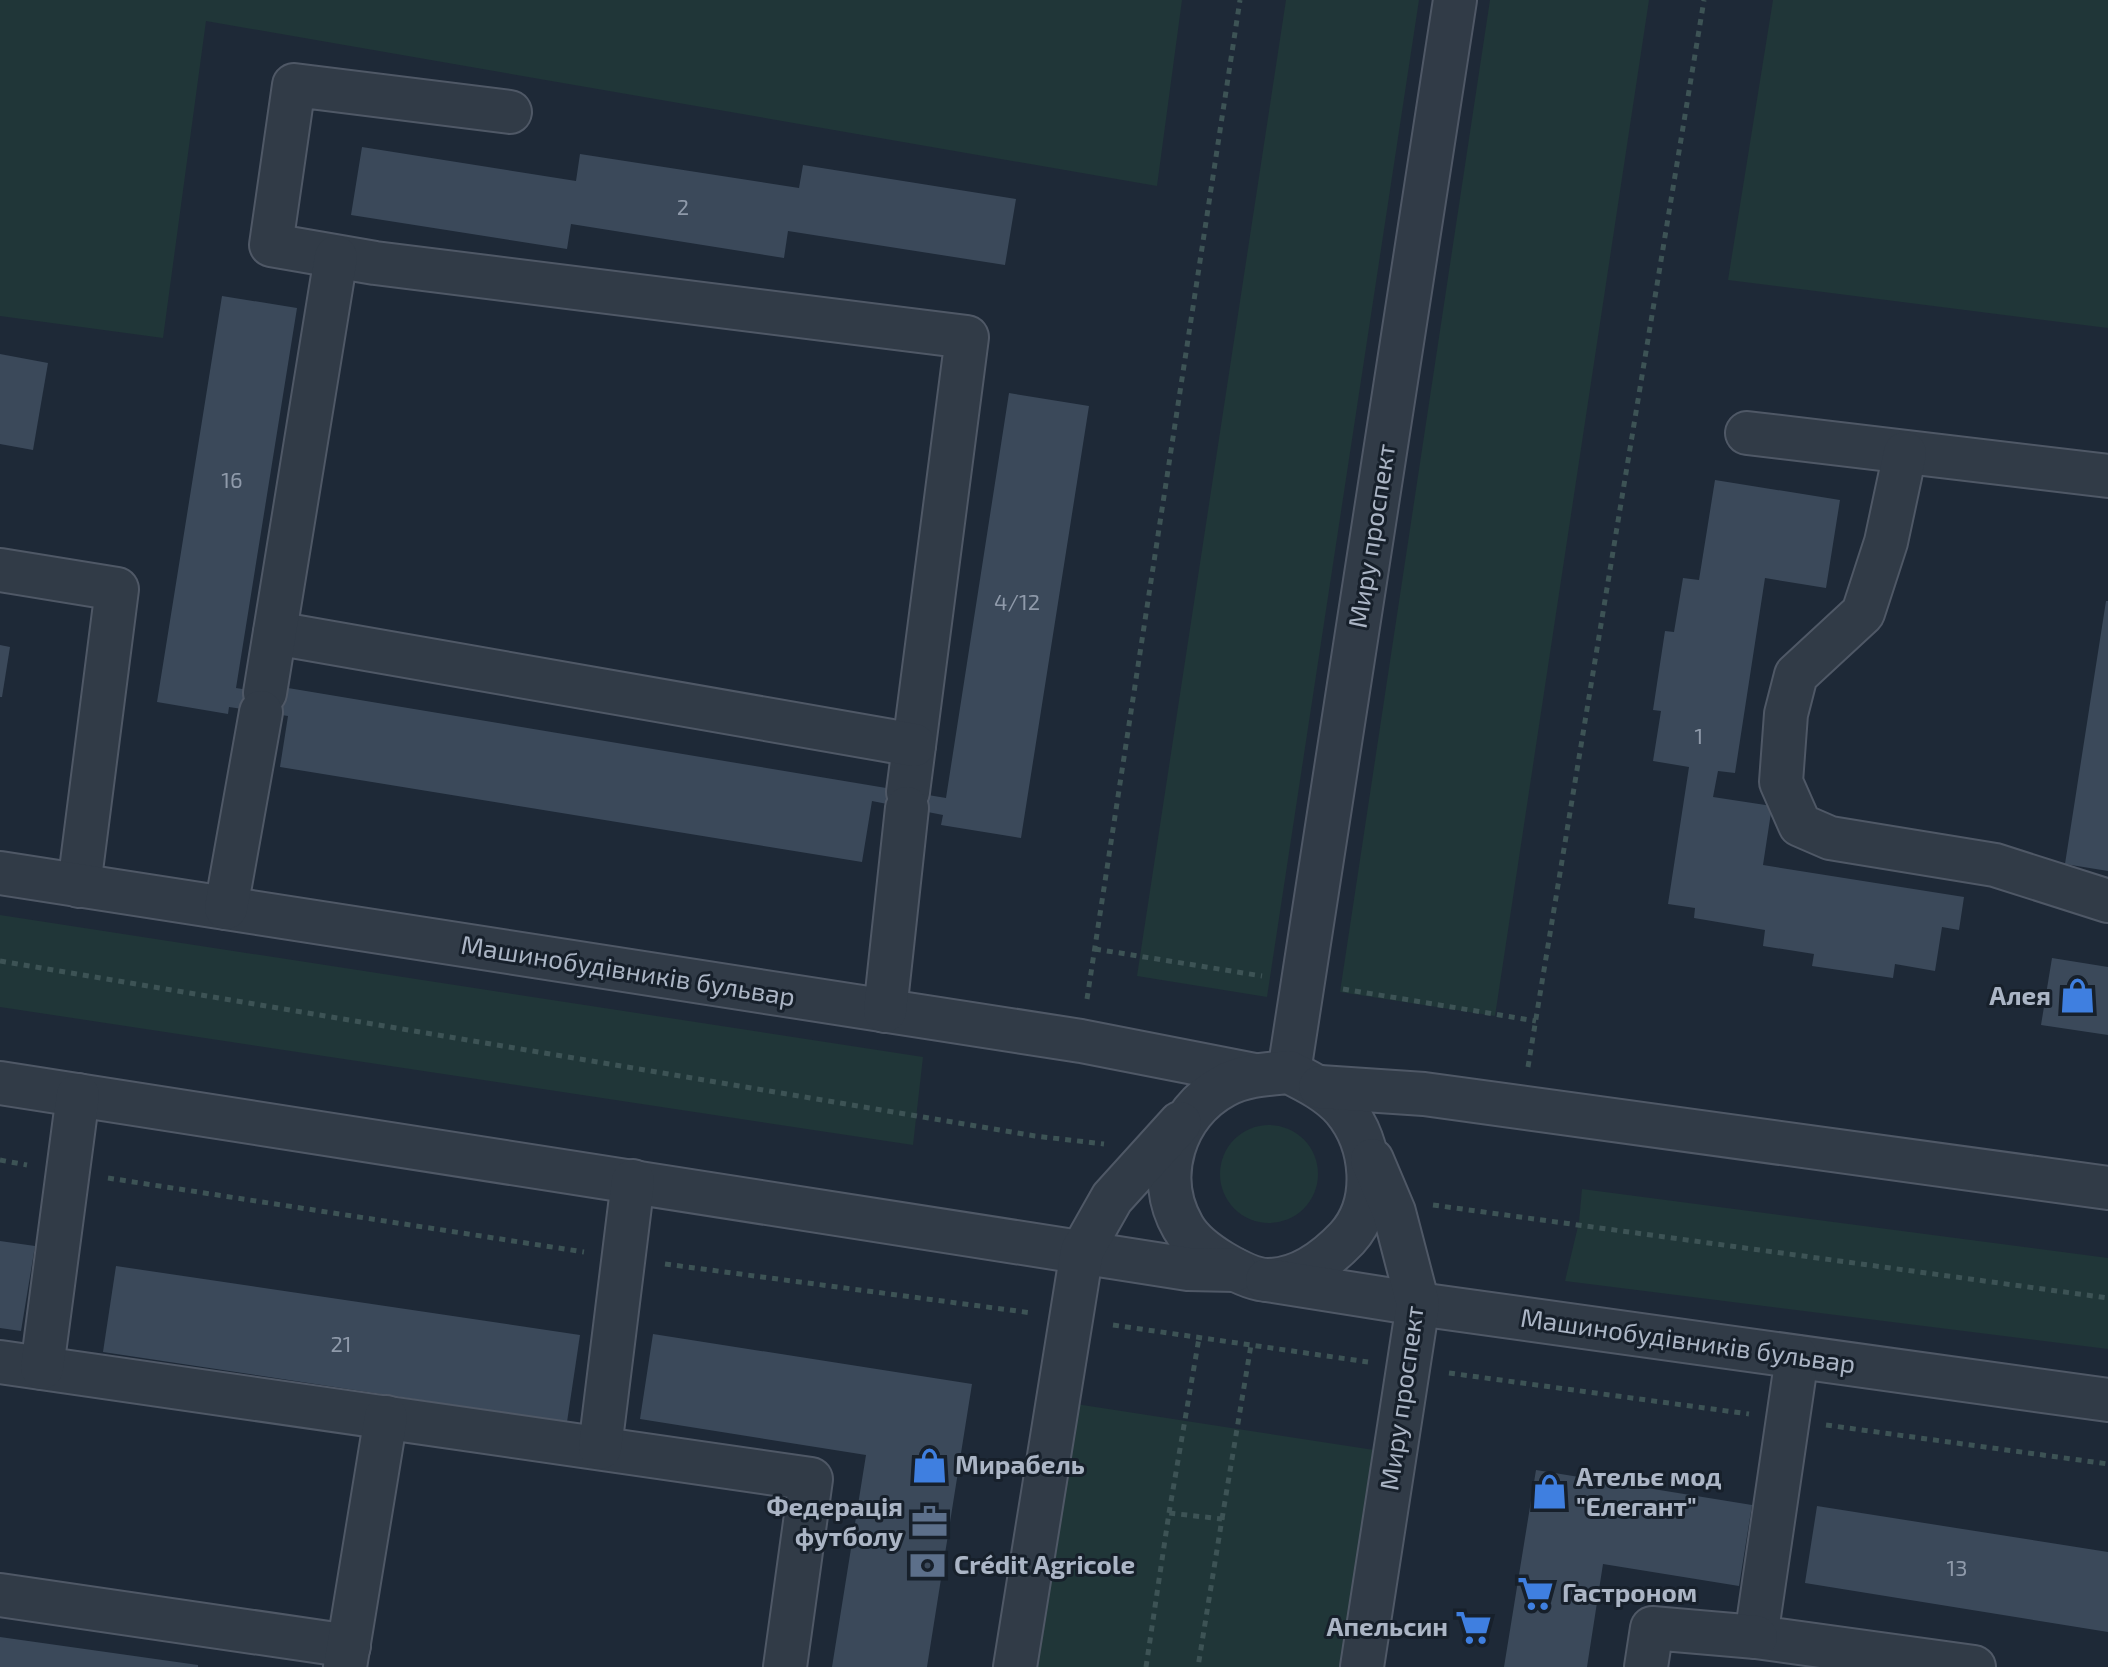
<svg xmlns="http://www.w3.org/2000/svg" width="2108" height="1667" font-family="'Exo 2',sans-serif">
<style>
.green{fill:#203638}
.building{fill:#3b495a}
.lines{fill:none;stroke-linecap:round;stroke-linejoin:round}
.minor-casing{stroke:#4f5866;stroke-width:46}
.path{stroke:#3d5355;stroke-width:5;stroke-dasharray:6 6;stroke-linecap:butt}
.minor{stroke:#313b47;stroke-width:42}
.labels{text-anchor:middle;stroke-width:6;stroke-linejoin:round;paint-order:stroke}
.number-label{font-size:22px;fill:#8f9aaa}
.street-label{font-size:26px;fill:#abb5c5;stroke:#17202b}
.poi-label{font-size:26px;font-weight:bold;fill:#abb5c5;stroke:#17202b;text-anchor:start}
</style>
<rect width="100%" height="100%" fill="#1e2937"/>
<!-- green -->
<g class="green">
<polygon points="0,0 1182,0 1157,186 206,21 163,338 0,316"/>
<polygon points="1286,0 1419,0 1267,997 1137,976"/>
<polygon points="1490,0 1649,0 1495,1016 1340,992"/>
<polygon points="1773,0 2108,0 2108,328 1728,280"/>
<polygon points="0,915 923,1057 913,1145 0,1007"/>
<circle cx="1269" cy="1174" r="49"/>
<polygon points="1582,1189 2108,1258 2108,1349 1565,1281 1579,1222"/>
<polygon points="1076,1404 1374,1450 1341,1667 1037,1667"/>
</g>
<!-- building -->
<g class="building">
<polygon points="362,147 576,181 580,154 799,188 803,165 1016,199 1005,265 788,231 784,258 571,224 567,249 351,215"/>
<polygon points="222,296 297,308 236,688 287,696 288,688 946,798 1009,393 1089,406 1021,838 941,825 943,815 872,801 862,862 280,767 288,716 229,707 228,714 157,702"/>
<polygon points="0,354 48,363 33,450 0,444"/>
<polygon points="1715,480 1840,500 1826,588 1765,578 1735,773 1718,771 1713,797 1772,806 1763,865 1964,897 1959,930 1942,927 1935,971 1895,964 1893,978 1812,966 1814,954 1763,946 1765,930 1694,918 1695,908 1668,904 1689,767 1653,761 1661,711 1653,710 1665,631 1674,632 1683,578 1699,580"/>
<polygon points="2106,601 2108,601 2108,871 2065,864"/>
<polygon points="0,645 10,647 2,697 0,697"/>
<polygon points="2052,958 2108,967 2108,1035 2041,1025"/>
<polygon points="0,1241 35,1246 21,1331 0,1328"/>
<polygon points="116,1266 580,1335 567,1422 103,1352"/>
<polygon points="653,1334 972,1384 927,1667 832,1667 866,1455 640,1419"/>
<polygon points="1536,1470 1752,1505 1739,1586 1603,1564 1587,1667 1504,1667"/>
<polygon points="1817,1506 2108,1552 2108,1632 1805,1583"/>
<polygon points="0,1637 198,1665 198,1667 0,1667"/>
</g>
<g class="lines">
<defs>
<g id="minor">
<polyline points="510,112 294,85 271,245 375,263 967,337 908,792"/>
<polyline points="1747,433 2108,476"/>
<polyline points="1905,453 1886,542 1863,613 1796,675 1786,714 1781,782 1800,825 1830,838 1995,865 2108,901"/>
<polyline points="0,570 117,589 79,886"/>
<polyline points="275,633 914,745"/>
<polyline points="265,693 336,257"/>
<polyline points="0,873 1081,1041 1255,1075"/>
<polyline points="226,908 261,712"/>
<polyline points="885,1011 907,808"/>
<polyline points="1289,1072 1455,0"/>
<path d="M1289 1072C1309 1082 1329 1092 1344 1109 1373 1144 1379 1203 1347 1238 1327 1259 1299 1280 1268 1280 1254 1280 1235 1270 1223 1263 1208 1254 1192 1243 1183 1227 1154 1177 1174 1113 1224 1086 1244 1075 1267 1074 1289 1072Z"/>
<polyline points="0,1083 1188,1269 1235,1270"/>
<polyline points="1320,1087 1424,1094 2108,1188"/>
<polyline points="1267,1280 1418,1304 2108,1400"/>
<polyline points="1797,1357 1756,1637 1974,1667"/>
<polyline points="0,1362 811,1479 785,1667"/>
<polyline points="42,1368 78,1095"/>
<polyline points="600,1448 633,1181"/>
<polyline points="0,1595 349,1646"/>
<polyline points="345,1667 386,1417"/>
<polyline points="1015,1667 1082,1251 1112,1198 1180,1123"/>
<polyline points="1362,1667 1418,1304 1394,1212 1372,1160"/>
<polyline points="1646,1667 1652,1628 1756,1637"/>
</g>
</defs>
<!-- minor casing -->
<use href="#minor" class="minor-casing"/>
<!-- path -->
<g class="path">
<polyline points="1095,949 1262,976"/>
<polyline points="0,961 1035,1136 1104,1144"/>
<polyline points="1343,989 1536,1021"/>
<polyline points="1087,999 1240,0"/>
<polyline points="1528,1067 1704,0"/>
<polyline points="0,1160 27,1165"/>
<polyline points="108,1178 584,1252"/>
<polyline points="1433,1205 2108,1298"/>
<polyline points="665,1264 1032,1313"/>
<polyline points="1113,1325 1368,1362"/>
<polyline points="1449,1373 1749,1414"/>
<polyline points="1826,1425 2108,1464"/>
<polyline points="1169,1513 1199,1338"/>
<polyline points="1222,1519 1251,1345"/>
<polyline points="1146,1667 1169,1513 1222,1519 1198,1667"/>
</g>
<!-- minor -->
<use href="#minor" class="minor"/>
</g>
<!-- icons -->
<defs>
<symbol id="shop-bare" viewBox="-9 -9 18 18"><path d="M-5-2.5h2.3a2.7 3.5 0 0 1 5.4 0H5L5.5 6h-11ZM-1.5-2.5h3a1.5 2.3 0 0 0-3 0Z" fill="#3f7fe0" stroke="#17202b" stroke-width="2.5" paint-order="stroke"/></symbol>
<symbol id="office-bare" viewBox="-9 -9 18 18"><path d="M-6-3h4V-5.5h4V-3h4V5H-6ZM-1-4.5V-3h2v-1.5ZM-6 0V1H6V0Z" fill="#5c6f8a" stroke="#17202b" stroke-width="2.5" paint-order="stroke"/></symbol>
<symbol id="bank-bare" viewBox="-9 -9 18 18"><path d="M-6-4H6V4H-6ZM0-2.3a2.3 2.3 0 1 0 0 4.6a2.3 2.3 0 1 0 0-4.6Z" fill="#5c6f8a" stroke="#17202b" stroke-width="2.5" paint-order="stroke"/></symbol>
<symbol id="supermarket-bare" viewBox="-9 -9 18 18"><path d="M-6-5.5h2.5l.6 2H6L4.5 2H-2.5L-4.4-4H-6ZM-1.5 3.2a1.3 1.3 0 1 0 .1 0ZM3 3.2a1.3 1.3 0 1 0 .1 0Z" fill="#3f7fe0" stroke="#17202b" stroke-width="2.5" paint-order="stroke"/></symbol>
</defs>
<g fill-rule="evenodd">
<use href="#shop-bare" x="2052" y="970" width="51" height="51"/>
<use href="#shop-bare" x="904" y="1440" width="51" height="51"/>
<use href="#shop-bare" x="1524" y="1466" width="51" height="51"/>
<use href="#office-bare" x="904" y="1496" width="51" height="51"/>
<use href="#bank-bare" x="902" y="1540" width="51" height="51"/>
<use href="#supermarket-bare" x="1510" y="1568" width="51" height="51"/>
<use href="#supermarket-bare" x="1448" y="1602" width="51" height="51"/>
</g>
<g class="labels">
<!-- number labels -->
<g class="number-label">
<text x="683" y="215">2</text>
<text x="232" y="488">16</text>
<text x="1017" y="610">4/12</text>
<text x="1699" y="744">1</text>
<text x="341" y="1352">21</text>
<text x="1957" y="1576">13</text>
</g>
<!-- street labels -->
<g class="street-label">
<text transform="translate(1372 536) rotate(-81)" y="9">Миру проспект</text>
<text transform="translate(628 971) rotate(9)" y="9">Машинобудівників бульвар</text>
<text transform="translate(1688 1341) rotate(8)" y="9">Машинобудівників бульвар</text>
<text transform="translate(1402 1398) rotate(-82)" y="9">Миру проспект</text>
</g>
<!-- poi labels -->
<g class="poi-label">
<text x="2051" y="1005" text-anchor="end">Алея</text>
<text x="955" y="1474">Мирабель</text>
<text x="1576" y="1486">Ательє мод<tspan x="1576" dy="30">"Елегант"</tspan></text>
<text x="903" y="1516" text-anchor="end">Федерація<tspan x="903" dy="30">футболу</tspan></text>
<text x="954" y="1574">Crédit Agricole</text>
<text x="1562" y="1602">Гастроном</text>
<text x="1448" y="1636" text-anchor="end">Апельсин</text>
</g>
</g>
</svg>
